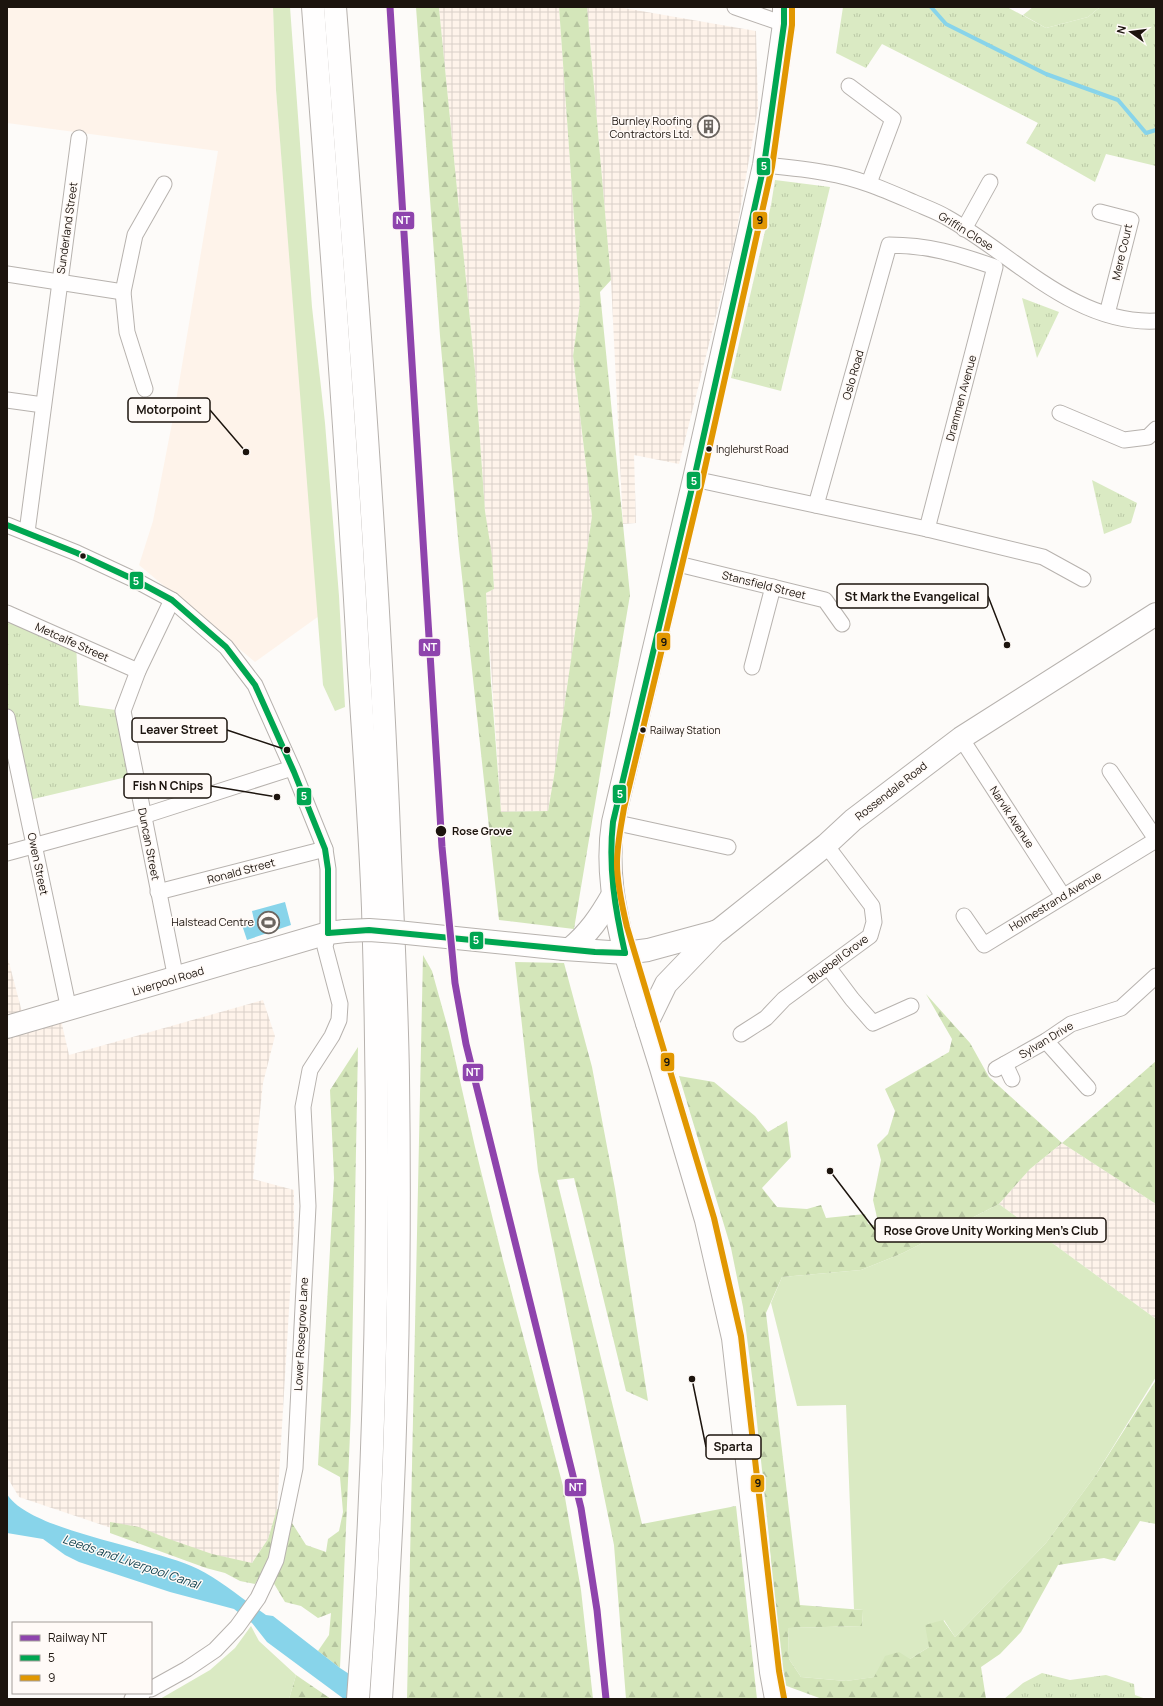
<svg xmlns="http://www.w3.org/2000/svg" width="1163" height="1706" font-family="Manrope,sans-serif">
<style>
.built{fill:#fef3ea}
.industrial{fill:url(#industrial-grid)}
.grass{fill:#daeac3}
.forest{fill:url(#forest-firs)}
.park{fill:url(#park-tufts)}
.water{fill:#88d4ea}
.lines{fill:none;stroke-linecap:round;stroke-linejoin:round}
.stream{stroke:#88d4ea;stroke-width:4}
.minor-casing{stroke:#b7b2ae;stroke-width:17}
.primary-casing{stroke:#b7b2ae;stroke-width:24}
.trunk-casing{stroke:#b7b2ae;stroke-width:24}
.motorway-casing{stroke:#b7b2ae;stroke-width:24}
.minor{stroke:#fffefe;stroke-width:15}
.primary{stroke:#fffefe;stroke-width:22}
.trunk{stroke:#fffefe;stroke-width:22}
.motorway{stroke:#fffefe;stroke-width:22}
.primary-bridge-casing{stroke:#b7b2ae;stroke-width:24;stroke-linecap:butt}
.primary-bridge{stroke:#fffefe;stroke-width:22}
.bus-1-casing{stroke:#fffaf7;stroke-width:9}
.bus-2-casing{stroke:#fffaf7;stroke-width:9}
.bus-1{stroke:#00a651;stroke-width:6}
.bus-2{stroke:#e19701;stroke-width:6}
.rail-1-casing{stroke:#fffaf7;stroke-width:10}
.rail-1{stroke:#8e44ad;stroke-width:7}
.bus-dot{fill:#1c140e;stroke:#fffaf7;stroke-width:1.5}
.labels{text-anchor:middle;stroke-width:3;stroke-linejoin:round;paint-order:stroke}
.bus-label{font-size:10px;fill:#1c140e;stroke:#fffaf7;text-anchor:start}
.poi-label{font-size:11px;fill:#1c140e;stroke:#fffaf7;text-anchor:end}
.street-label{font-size:11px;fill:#1c140e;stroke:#fffaf7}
.stop-label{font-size:11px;font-weight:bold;fill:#1c140e;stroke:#fffaf7;text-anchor:start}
.water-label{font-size:12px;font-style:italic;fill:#134451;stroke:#fffaf7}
.leader{fill:none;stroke:#1c140e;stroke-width:1.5}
.callout-dot{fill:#1c140e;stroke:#fffaf7;stroke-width:1.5}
.callout{fill:#fffaf7;stroke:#1c140e;stroke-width:1.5}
.callout-label{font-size:12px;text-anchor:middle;font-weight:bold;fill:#1c140e}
.line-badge{stroke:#fffaf7;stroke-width:1.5}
.badge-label{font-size:11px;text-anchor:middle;font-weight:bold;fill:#fff}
.pale-badge-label{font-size:11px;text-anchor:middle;font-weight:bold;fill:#111}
</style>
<defs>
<pattern id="industrial-grid" width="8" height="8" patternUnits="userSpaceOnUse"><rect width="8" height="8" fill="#fef3ea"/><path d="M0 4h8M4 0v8" fill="none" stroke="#d9cfc8"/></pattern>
<pattern id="forest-firs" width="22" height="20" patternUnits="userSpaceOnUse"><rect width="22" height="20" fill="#d4e6ba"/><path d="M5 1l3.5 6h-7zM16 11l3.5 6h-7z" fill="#b5c49f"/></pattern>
<pattern id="park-tufts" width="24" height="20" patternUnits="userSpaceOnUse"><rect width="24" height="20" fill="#daeac3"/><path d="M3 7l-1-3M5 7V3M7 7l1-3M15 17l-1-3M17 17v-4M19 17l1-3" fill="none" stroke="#bac8a6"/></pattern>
</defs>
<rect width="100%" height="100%" fill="#fdfbf9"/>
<!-- built -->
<polygon class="built" points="7,7 273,7 276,90 319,616 255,662 139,565 153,521 174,413 218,151 7,123"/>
<!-- industrial -->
<g class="industrial">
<polygon points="437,7 559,7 580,303 573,356 592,516 554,776 548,811 501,812 486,593 494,589 493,571 485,511 475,370 439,8"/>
<polygon points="587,7 618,7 756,31 758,108 735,240 679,464 634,455 636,523 623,524 611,280"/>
<polygon points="7,955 22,1012 7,1016"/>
<polygon points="263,1000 275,1036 263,1083 253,1179 294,1190 294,1227 277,1509 268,1539 245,1573 19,1497 7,1477 7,1036 61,1020 69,1055"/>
<polygon points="1062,1143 1156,1204 1156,1319 999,1204 1030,1169"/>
</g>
<!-- grass -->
<g class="grass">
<polygon points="273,7 290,7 312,307 325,423 339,596 345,707 335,711 323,685 276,90"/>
<polygon points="1033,7 1100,7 1088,17 1046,28 1023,15"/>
<polygon points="999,1204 1156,1319 1156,1377 1095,1476 1046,1543 955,1637 944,1620 929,1647 910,1659 875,1677 846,1681 801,1677 789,1659 788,1628 862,1626 863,1610 854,1609 846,1405 797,1406 771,1303 782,1277 861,1270 903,1253"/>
<polygon points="251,1626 259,1641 296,1675 289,1699 160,1699 210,1670 235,1648"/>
</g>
<!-- forest -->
<g class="forest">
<polygon points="416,7 439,8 475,370 485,511 492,556 494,589 486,593 491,683 501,812 548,811 554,776 592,516 573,356 580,303 559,7 587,7 611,280 600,292 630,595 574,929 499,920 459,549 440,336"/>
<polygon points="423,955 432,971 449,1032 475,1147 503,1260 563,1486 581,1590 593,1699 407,1699"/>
<polygon points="515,962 564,963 592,1067 615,1189 648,1401 626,1391 574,1178 557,1180 642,1524 736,1506 757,1699 626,1699 614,1545 538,1171"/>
<polygon points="926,994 970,1043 989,1077 1062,1143 1156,1061 1156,1204 1062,1143 1030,1169 999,1204 903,1253 861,1270 782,1277 766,1313 800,1605 863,1610 862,1626 788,1628 789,1659 801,1677 846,1681 874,1677 885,1656 899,1652 910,1659 929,1647 925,1625 943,1620 955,1637 1046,1543 1095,1476 1156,1380 1156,1524 1140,1521 1115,1561 1104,1558 1058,1565 1021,1632 1000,1654 981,1667 986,1699 822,1699 784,1685 779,1666 769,1537 753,1384 743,1307 731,1248 679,1076 714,1082 755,1116 768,1132 787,1121 791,1157 762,1188 777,1207 807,1209 821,1205 826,1218 865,1214 868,1224 879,1226 873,1200 881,1160 877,1145 888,1134 895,1111 885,1089 949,1052 952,1039"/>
<polygon points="358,1047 351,1411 340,1668 318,1651 329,1635 331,1613 318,1618 301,1606 285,1602 273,1582 281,1562 292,1523 306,1545 326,1552 328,1539 339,1531 343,1512 340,1477 318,1465 334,1178 330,1090"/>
<polygon points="277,1509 283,1511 270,1558 255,1584 240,1581 225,1573 206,1568 110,1533 110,1522 139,1527 169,1539 212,1554 252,1563 268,1539"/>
<polygon points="296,1675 331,1699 289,1699"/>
</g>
<!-- park -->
<g class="park">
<polygon points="843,7 1007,7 1046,28 1088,17 1100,7 1156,7 1156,166 1106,154 1095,182 1026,143 1038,123 882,44 866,68 836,53"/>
<polygon points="775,180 830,187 781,391 731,378 771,205"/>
<polygon points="1022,298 1059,312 1037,358"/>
<polygon points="1092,480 1137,503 1131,523 1104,534"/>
<polygon points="7,613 76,643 79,705 123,711 135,775 25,801 7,717"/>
<polygon points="1042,1673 1070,1680 1106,1675 1134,1684 1135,1695 1146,1699 1004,1699 1023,1683"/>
</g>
<!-- water -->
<g class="water">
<polygon points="285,902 291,925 247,940 242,925 254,920 252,911"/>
<path d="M7 1494C30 1532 155 1547 198 1569 220 1580 244 1600 266 1615L273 1616 340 1668 387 1699H344L267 1642 252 1623 234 1609 170 1592 79 1562 65 1555 43 1539 7 1533Z"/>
</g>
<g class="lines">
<!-- stream -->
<polyline class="stream" points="931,7 946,24 1046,74 1118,100 1146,133 1156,130"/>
<defs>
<g id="minor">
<polyline points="735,7 784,24"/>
<polyline points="849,86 893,119 869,183"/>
<path d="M764 165C785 167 807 169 827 173 858 178 885 190 913 202 924 207 936 211 946 217 1013 254 1074 325 1156 321"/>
<polyline points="1100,212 1131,220 1107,314"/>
<polyline points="964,229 990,182"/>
<polyline points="7,274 123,292"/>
<polyline points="145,389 127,332 123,292 135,235 164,184"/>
<polyline points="7,400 43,405"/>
<polyline points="1060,413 1124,440 1148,437 1156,429"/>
<polyline points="694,479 927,529 1043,557 1083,579"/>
<path d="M816 505 889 245C929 245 957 254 995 267L927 529"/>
<polyline points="7,525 77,553 135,580 172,600 226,647 255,685 294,772 325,849 328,869 328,933 325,947 340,1004 339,1020 332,1036 310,1070 303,1107 308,1206 295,1468 276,1560 258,1598 237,1627 215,1650 187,1669 151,1689"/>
<polyline points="27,532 79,138"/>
<polyline points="674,563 825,600 842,624"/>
<polyline points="172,600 138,671 123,711 176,979"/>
<polyline points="7,613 138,671"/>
<polyline points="752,667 773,587"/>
<polyline points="7,717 69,1010"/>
<polyline points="961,738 1063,896"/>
<polyline points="1110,771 1156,839"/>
<polyline points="613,822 728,847"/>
<polyline points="7,853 143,816 292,768"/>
<polyline points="158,892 325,849"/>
<polyline points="964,916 984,945 1156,840"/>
<polyline points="828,967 852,999 873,1023 911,1006"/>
<polyline points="741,1034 766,1018 784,999 870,936 874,922 872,906 826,845"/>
<polyline points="1046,1041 1088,1088"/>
<polyline points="1005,1064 1012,1079"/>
<polyline points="996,1069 1046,1041 1071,1024 1121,1008 1156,976"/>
<polyline points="132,1699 143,1693"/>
</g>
<g id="primary">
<path d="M564 949 625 953C614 908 606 867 613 822L694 479 764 165 784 24V7"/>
<path d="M570 949C589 933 600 917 612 896"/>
<polyline points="7,1027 328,933 345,931"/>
</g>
<g id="trunk">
<polyline points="647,1023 666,984 717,931"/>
<polyline points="776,1699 771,1672 733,1338 706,1220 661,1068 625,953 648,950 718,931 826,845 853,820 961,738 1156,614"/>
</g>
<g id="motorway">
<path d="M313 7C330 228 347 448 359 670 364 749 370 828 373 908 381 1171 378 1436 358 1699"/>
<path d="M335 7C357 290 379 573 390 857 393 930 397 1004 398 1078 401 1285 396 1492 381 1699"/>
</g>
</defs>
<!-- minor casing -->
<use href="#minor" class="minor-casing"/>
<!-- primary casing -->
<use href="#primary" class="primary-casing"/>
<!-- trunk casing -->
<use href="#trunk" class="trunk-casing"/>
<!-- motorway casing -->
<use href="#motorway" class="motorway-casing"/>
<!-- minor -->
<use href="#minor" class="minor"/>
<!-- primary -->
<use href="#primary" class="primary"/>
<!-- trunk -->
<use href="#trunk" class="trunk"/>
<!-- motorway -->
<use href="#motorway" class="motorway"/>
<defs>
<polyline id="primary-bridge" points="345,931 369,930 397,932 564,949"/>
</defs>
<!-- primary-bridge casing -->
<use href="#primary-bridge" class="primary-bridge-casing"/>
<!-- primary-bridge -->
<use href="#primary-bridge" class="primary-bridge"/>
<defs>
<g id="bus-1">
<polyline points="7,525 77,553 135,580 172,600 226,647 255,685 294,772 325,849 328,869 328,933"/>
<polyline points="328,933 369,930 595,952 625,953"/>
<path d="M625 953C615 909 608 867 613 822L694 479 764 165 784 24V7"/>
</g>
<path id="bus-2" d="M784 1698 779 1671 741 1336 714 1218 627 927C622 906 617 884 617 863 617 844 621 826 624 808L702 481 772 167 792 25V7"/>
</defs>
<!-- bus-1 casing -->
<use href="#bus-1" class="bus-1-casing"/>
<!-- bus-2 casing -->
<use href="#bus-2" class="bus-2-casing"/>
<!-- bus-1 -->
<use href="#bus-1" class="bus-1"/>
<!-- bus-2 -->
<use href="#bus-2" class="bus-2"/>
<defs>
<polyline id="rail-1" points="390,7 442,847 455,983 466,1044 581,1508 597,1610 606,1699"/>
</defs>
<!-- rail-1 casing -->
<use href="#rail-1" class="rail-1-casing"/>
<!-- rail-1 -->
<use href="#rail-1" class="rail-1"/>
</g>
<!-- icons -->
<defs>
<symbol id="building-ring" viewBox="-11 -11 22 22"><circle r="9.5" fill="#fffaf7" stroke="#6b6560" stroke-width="1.5"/><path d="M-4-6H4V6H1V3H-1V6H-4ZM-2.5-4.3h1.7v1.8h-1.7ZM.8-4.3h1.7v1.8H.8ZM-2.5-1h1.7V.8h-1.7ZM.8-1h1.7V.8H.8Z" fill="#6b6560"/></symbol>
<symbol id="stadium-ring" viewBox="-11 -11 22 22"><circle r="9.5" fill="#fffaf7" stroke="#6b6560" stroke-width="1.5"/><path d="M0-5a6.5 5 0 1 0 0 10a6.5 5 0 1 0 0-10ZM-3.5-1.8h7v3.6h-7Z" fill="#6b6560"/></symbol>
</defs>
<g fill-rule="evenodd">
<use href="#building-ring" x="696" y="114" width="25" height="25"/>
<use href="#stadium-ring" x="256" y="910" width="25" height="25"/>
</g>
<!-- markers -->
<g class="bus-dot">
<circle cx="709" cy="449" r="3.5"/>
<circle cx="83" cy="556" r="3.5"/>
<circle cx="643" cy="730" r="3.5"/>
<circle cx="441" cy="831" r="6"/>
</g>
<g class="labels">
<!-- bus labels -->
<g class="bus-label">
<text x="716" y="453">Inglehurst Road</text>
<text x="650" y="734">Railway Station</text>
</g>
<!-- poi labels -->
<g class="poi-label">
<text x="692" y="125">Burnley Roofing<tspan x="692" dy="13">Contractors Ltd.</tspan></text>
<text x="254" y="926">Halstead Centre</text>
</g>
<!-- street labels -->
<g class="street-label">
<text transform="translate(67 228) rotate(-82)" y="4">Sunderland Street</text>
<text transform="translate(966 231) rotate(32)" y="4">Griffin Close</text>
<text transform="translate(1122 252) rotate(-77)" y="4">Mere Court</text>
<text transform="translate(853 375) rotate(-74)" y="4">Oslo Road</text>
<text transform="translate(961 398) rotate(-75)" y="4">Drammen Avenue</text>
<text transform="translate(764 585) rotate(14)" y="4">Stansfield Street</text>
<text transform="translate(72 642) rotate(24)" y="4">Metcalfe Street</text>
<text transform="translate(891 791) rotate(-38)" y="4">Rossendale Road</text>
<text transform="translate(1012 817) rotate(57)" y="4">Narvik Avenue</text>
<text transform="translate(149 844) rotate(79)" y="4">Duncan Street</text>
<text transform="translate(38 864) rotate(78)" y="4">Owen Street</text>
<text transform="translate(241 871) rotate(-15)" y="4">Ronald Street</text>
<text transform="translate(1055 901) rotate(-31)" y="4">Holmestrand Avenue</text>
<text transform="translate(838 959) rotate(-37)" y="4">Bluebell Grove</text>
<text transform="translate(168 981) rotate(-17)" y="4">Liverpool Road</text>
<text transform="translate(1046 1040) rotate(-31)" y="4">Sylvan Drive</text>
<text transform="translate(301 1334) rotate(-87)" y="4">Lower Rosegrove Lane</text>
</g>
<!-- stop labels -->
<g class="stop-label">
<text x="452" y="835">Rose Grove</text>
</g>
<!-- water labels -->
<g class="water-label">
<text transform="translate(131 1562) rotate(19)" y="4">Leeds and Liverpool Canal</text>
</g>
</g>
<!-- callouts -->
<path class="leader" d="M246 452L210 410M1007 645L988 596M287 750L227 730M277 797L211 786M830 1171L875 1230M692 1379L706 1447"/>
<g class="callout-dot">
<circle cx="246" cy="452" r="4"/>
<circle cx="1007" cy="645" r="4"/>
<circle cx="287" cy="750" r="4"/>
<circle cx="277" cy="797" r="4"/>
<circle cx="830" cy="1171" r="4"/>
<circle cx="692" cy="1379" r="4"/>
</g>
<g class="callout">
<rect x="128" y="398" width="82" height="24" rx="4"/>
<rect x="837" y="584" width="151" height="24" rx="4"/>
<rect x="132" y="718" width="95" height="24" rx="4"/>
<rect x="124" y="774" width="87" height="24" rx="4"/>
<rect x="875" y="1218" width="231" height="24" rx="4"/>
<rect x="706" y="1435" width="55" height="24" rx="4"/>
</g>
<g class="callout-label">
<text x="169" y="414">Motorpoint</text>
<text x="912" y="601">St Mark the Evangelical</text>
<text x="179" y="734">Leaver Street</text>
<text x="168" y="790">Fish N Chips</text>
<text x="991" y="1235">Rose Grove Unity Working Men's Club</text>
<text x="733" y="1451">Sparta</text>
</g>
<g class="line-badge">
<rect x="756" y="157" width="15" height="19" rx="4" fill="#00a651"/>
<rect x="752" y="211" width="16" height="19" rx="4" fill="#e19701"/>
<rect x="392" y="211" width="23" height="19" rx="4" fill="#8e44ad"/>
<rect x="686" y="471" width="15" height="19" rx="4" fill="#00a651"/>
<rect x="129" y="571" width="15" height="19" rx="4" fill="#00a651"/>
<rect x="656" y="632" width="15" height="19" rx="4" fill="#e19701"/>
<rect x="418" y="638" width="23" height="19" rx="4" fill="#8e44ad"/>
<rect x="612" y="784" width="15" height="20" rx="4" fill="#00a651"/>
<rect x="296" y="787" width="16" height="19" rx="4" fill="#00a651"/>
<rect x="469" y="931" width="15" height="19" rx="4" fill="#00a651"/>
<rect x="660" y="1052" width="15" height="20" rx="4" fill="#e19701"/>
<rect x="462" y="1063" width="22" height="19" rx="4" fill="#8e44ad"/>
<rect x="750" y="1474" width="15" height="19" rx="4" fill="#e19701"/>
<rect x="564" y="1478" width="23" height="19" rx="4" fill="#8e44ad"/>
</g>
<g class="badge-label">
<text x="764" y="170">5</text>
<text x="403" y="224">NT</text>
<text x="694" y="485">5</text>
<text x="136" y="585">5</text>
<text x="430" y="651">NT</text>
<text x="620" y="798">5</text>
<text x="304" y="800">5</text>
<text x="476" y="944">5</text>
<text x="473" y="1076">NT</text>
<text x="576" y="1491">NT</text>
</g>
<g class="pale-badge-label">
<text x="760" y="224">9</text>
<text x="664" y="646">9</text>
<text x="667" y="1066">9</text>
<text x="758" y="1487">9</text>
</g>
<!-- border -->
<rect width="1163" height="1706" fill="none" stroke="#1c140e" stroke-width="16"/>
<!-- legend -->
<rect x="12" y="1622" width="140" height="72" fill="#fffaf7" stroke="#a49e9a"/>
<rect x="20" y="1635" width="20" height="6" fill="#8e44ad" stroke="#a49e9a"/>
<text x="48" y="1642" font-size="12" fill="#1c140e">Railway NT</text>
<rect x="20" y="1655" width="20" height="6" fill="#00a651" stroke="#a49e9a"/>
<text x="48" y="1662" font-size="12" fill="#1c140e">5</text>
<rect x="20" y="1675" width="20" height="6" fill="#e19701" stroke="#a49e9a"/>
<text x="48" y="1682" font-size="12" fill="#1c140e">9</text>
<!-- north arrow -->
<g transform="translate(1131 32) rotate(284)" stroke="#fffaf7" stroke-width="3" paint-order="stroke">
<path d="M0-3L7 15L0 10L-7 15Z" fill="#1c140e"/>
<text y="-6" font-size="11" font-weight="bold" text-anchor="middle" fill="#1c140e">N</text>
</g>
</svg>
